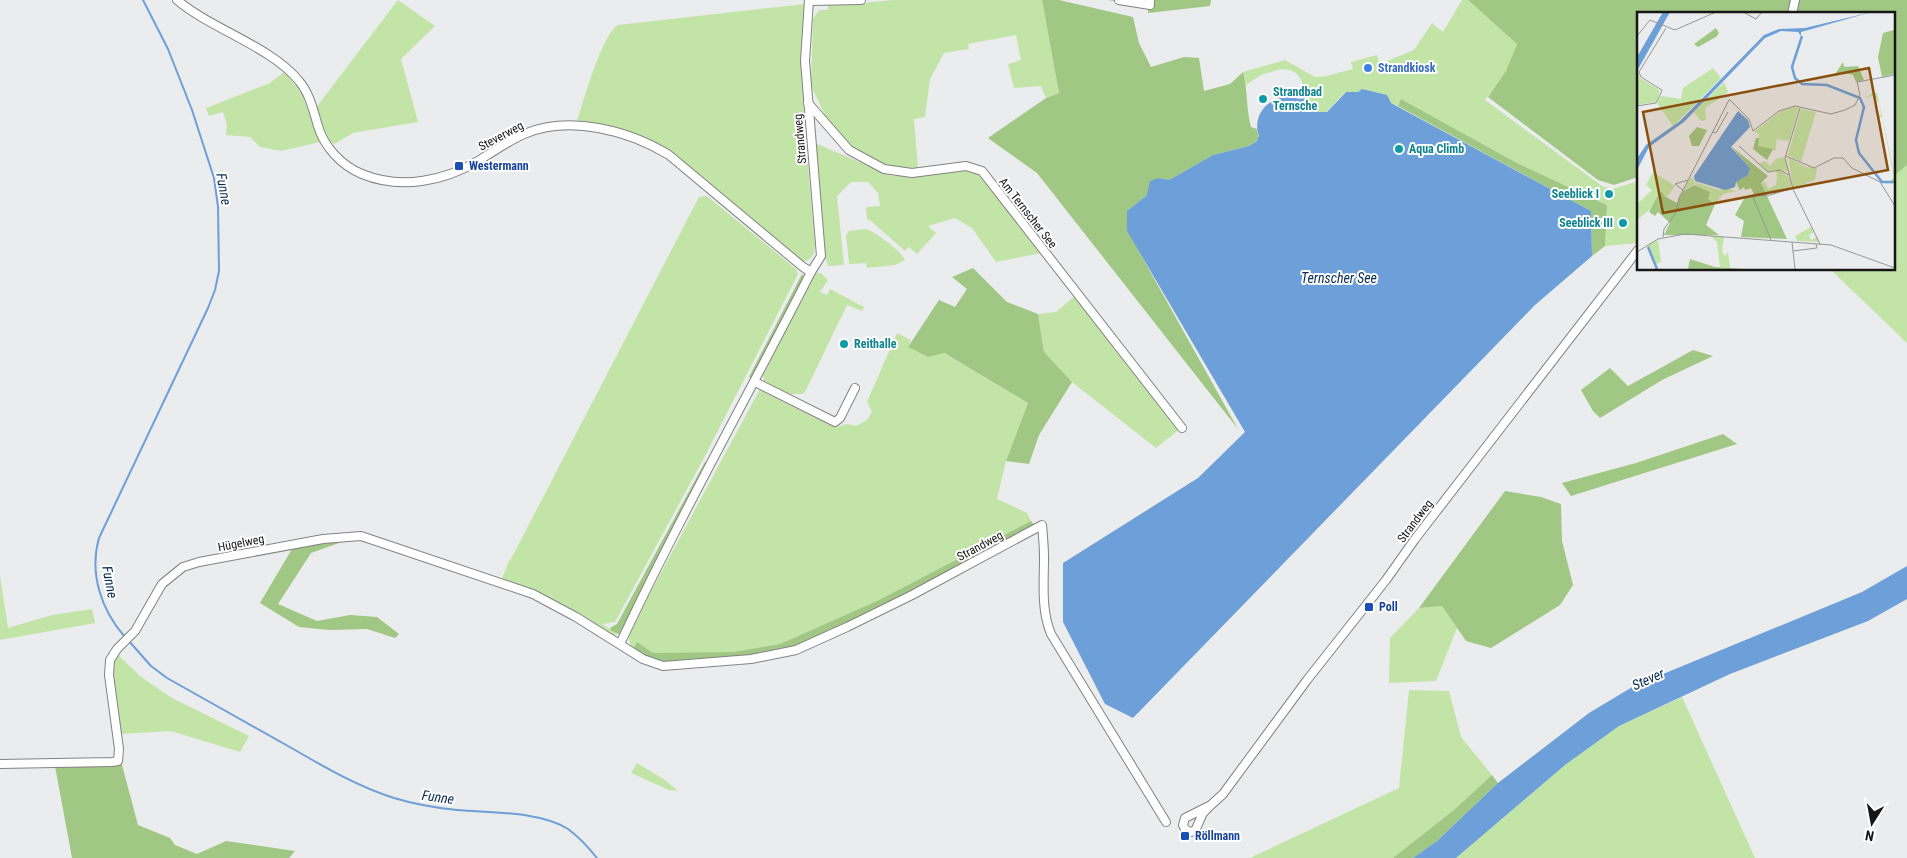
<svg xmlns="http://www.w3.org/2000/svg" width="1907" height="858" font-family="'Roboto Condensed',sans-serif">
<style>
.green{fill:#c2e5a7}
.forest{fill:#a1c784}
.water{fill:#6d9fd8}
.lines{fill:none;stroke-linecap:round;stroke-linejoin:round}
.stream{stroke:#6d9fd8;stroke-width:2}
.minor-casing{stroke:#828283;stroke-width:10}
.minor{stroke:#fff;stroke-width:8}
.shop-dot{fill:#3f7fe0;stroke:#fff;stroke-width:2}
.culture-dot{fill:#0f9aa8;stroke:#fff;stroke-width:2}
.transit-dot{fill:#1a4fb4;stroke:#fff;stroke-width:2}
.labels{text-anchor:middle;stroke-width:4;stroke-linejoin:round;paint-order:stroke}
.shop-label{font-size:12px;font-weight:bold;fill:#366cbe;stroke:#fff;text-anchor:start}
.culture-label{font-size:12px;font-weight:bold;fill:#0d838f;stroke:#fff;text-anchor:start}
.street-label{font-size:12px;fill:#161616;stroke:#fff}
.transit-label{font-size:12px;font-weight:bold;fill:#164399;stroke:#fff;text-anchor:start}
.water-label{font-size:14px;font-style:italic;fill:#082c51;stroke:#fff}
.inset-river{fill:none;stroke:#6d9fd8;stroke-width:2.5}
.inset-road{fill:none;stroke:#969697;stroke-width:1}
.view{fill:#8b4f0d;fill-opacity:0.15;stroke:#8b4f0d;stroke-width:2.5}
.inset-edge{fill:none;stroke:#161616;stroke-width:2.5}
</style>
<rect width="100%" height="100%" fill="#ebeced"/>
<!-- green -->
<g class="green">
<polygon points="398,0 435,26 401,59 418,122 353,133 334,144 330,141 315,109"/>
<polygon points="893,0 1042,0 1059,93 1046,98 1041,86 1014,88 1008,64 1021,60 1016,35 968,44 969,49 944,53 930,79 925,117 914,119 918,168 889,168 853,150 827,119 811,86 813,19 819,10 828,10 828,3 853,4"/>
<polygon points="1462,0 1468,0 1517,44 1507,71 1485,100 1602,186 1613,189 1638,181 1638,243 1605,246 1607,205 1517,163 1401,99 1398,106 1391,103 1379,93 1362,89 1358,92 1345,92 1326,112 1316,112 1313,110 1306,98 1301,79 1296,73 1290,70 1281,69 1261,75 1246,85 1243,72 1285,60 1315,77 1326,76 1353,69 1351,62 1377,55 1379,63 1382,63 1414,50 1432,23 1443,32"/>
<path d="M805 4 802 57 804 120 815 246C814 257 812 259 802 262L669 151C639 134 611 128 577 122 583 102 602 34 618 25Z"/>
<path d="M284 72C305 94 311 114 320 142L281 151 260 147 250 137 226 135 227 125 223 112 209 116 206 108 270 83Z"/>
<polygon points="815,143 892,176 966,168 982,171 1042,253 996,262 972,228 955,218 928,226 936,233 917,254 909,247 905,251 871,221 867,219 866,207 880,206 878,193 868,182 851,182 837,196 844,265 828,266 825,255"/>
<polygon points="1907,165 1907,343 1830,269 1893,269 1893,177"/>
<polygon points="707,196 796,269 798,274 706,454 615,622 602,624 619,634 612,636 501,581 509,561 511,559 699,197"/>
<path d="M865 229C875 231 901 251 905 260L895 265 867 268 866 263 849 264 846 235 849 231Z"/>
<polygon points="816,273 821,273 828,280 820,292 827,295 830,289 864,307 862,311 847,305 806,390 803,394 789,394 764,381 763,375 813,278 812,276"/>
<polygon points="1077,294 1181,428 1156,448 1072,382 1044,352 1038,314 1056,312"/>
<polygon points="897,333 911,340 908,347 928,357 943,353 1028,403 1006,461 997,499 1027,513 1031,521 879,600 780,644 733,652 672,655 653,653 637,643 633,649 630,644 628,634 761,387 837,427 847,424 856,426 867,420 872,412 867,402"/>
<polygon points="0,576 8,628 52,615 92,609 95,623 0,640"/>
<polygon points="1442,606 1457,628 1436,681 1389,683 1390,638 1419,608"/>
<polygon points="117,654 141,677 172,698 249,736 240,752 171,731 120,734 112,670"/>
<polygon points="1409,690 1449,691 1461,737 1492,775 1455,809 1393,858 1250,858 1399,788"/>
<polygon points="1682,697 1755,858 1456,858 1565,765 1619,726"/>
<polygon points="637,763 665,780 678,791 669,790 631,773"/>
</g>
<!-- forest -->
<g class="forest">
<path d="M1042 0H1059L1133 17 1139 43 1151 67 1184 57 1199 58 1204 91 1230 84 1243 72C1248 91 1246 109 1251 127L1257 129 1259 139 1249 146 1213 155 1169 180 1159 178 1147 195 1127 211V230L1238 429 1037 173 988 138 1046 98 1059 93Z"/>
<polygon points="1108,0 1211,0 1210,6 1148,13 1148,7"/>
<polygon points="1468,0 1907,0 1907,165 1893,177 1893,14 1638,14 1638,177 1614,185 1598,180 1488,97 1506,71 1517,44"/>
<polygon points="1401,99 1517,163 1607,205 1605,246 1592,256 1591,211 1398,106"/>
<polygon points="973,268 1007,302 1038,314 1044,352 1072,382 1039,435 1029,464 1006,461 1028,403 944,353 928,357 908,347 939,300 955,307 967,289 952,277"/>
<polygon points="802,274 804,277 754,380 749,377"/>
<polygon points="1693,350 1713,356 1662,380 1600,418 1593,411 1581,390 1610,368 1628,386"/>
<polygon points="1723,434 1737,444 1571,496 1562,483 1636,463"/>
<polygon points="705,462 710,464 619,634 612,631 610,628 617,624"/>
<polygon points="1505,491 1541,497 1561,504 1562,541 1573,585 1560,605 1491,648 1466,641 1442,606 1419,608"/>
<polygon points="1031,521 1034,525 892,601 797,645 764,654 661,663 647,657 633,649 637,642 653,653 733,652 780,644 879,600"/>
<polygon points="353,538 311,553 278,604 317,621 350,615 377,617 399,634 395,638 367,629 329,630 299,627 260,603 292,549"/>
<polygon points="122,765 138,825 170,838 175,845 197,854 226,841 295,851 289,858 72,858 55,766"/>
<polygon points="1492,775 1498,783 1437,841 1413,858 1393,858 1455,809"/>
</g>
<!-- water -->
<g class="water">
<path d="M1362 89 1387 95 1391 103 1591 211 1592 256 1535 305 1133 718 1105 704 1063 622V563L1198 478 1245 432 1127 231V211L1147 195 1150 181 1159 178 1169 180 1213 155 1249 146 1257 141 1259 136C1252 117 1266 98 1287 97 1294 97 1299 100 1306 98L1313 110 1316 112H1327L1346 92H1358Z"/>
<polygon points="1907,566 1907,599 1868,621 1730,674 1619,726 1565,765 1456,858 1413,858 1437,841 1498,783 1589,713 1634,686 1862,592"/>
</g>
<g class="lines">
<!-- stream -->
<g class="stream">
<path d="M125 637C101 610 89 573 99 538L208 308 215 290 219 271 218 207 214 178 192 110 168 49 143 0"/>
<path d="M128 640 151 666 167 678C210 702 252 726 295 750 326 768 359 787 394 798 414 804 436 808 457 810 490 813 539 811 568 829 579 837 589 848 597 858"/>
</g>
<defs>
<g id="minor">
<path d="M177 0C211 29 272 47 299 81 310 94 313 110 318 126 324 147 342 166 362 174 401 190 444 181 478 161 493 152 508 141 524 134 570 115 628 130 669 155L803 267 811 272"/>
<polyline points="1119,0 1150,5 1150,0"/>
<polyline points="810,1 861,0"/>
<polyline points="1792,14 1795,0"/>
<polyline points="808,103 849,150 884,169 912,173 966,166 982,171 1182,428"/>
<polyline points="755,382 835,422 840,418 855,388"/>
<path d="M620 644C679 518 748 396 811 272L821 256 805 61 809 0"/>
<path d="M0 764 112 762 118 761 119 749 109 675 110 660 117 649 135 631 162 584 183 567 199 562 323 539 361 536 533 594 576 617 643 659 663 666 751 659 796 650 847 627 912 595 1042 525C1043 536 1044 546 1044 557 1044 583 1041 610 1051 634L1166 822"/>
<polyline points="1211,805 1203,813 1195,831 1190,832 1185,829 1183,825 1185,818 1211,805 1223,794 1307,680 1386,580 1415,539 1638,250"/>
</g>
</defs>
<!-- minor casing -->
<use href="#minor" class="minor-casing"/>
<!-- minor -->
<use href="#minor" class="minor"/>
</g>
<!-- markers -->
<circle class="shop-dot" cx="1368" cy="68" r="5"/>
<g class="culture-dot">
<circle cx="1263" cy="99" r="5"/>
<circle cx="1399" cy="149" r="5"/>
<circle cx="1609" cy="194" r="5"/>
<circle cx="1623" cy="223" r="5"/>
<circle cx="844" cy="344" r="5"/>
</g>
<g class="transit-dot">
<rect x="454" y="161" width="10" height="10" rx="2.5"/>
<rect x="1364" y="602" width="10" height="10" rx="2.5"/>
<rect x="1180" y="831" width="10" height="10" rx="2.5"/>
</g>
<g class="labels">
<!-- shop labels -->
<g class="shop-label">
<text x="1378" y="72">Strandkiosk</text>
</g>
<!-- culture labels -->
<g class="culture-label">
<text x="1273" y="96">Strandbad<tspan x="1273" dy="14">Ternsche</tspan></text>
<text x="1409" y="153">Aqua Climb</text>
<text x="1599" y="198" text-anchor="end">Seeblick I</text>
<text x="1613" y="227" text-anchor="end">Seeblick III</text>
<text x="854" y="348">Reithalle</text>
</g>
<!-- street labels -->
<g class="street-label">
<text transform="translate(501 136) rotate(-28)" y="4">Steverweg</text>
<text transform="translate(800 139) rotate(-95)" y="4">Strandweg</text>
<text transform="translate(1028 213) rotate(52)" y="4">Am Ternscher See</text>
<text transform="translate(1415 521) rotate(-53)" y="4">Strandweg</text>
<text transform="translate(241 543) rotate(-11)" y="4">Hügelweg</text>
<text transform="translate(980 546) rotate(-28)" y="4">Strandweg</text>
</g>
<!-- transit labels -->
<g class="transit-label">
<text x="469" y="170">Westermann</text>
<text x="1379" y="611">Poll</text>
<text x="1195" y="840">Röllmann</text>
</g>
<!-- water labels -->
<g class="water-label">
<text transform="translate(224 189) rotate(80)" y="5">Funne</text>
<text x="1339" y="283">Ternscher See</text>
<text transform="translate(110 582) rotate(79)" y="5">Funne</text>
<text transform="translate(1648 679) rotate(-24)" y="5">Stever</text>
<text transform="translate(438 797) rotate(8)" y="5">Funne</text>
</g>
</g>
<!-- overview -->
<g transform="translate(1637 12)">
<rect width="258" height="258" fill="#ebeced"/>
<path d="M76 56 84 66 36 114 20 91 24 84 44 87 46 76ZM1 60 3 66 21 77 23 80 19 90 0 93ZM87 70 91 80 68 96 69 108 64 109 57 100ZM240 80 257 160V170L250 172 257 165 245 105 240 104 244 102 242 91 236 84 226 86ZM157 95 162 96 152 129 140 127 138 139 120 134 122 122 117 120 144 99ZM164 97 179 100 164 150 151 143ZM147 145 152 159 143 158 153 166 154 175 129 183 124 171 129 170 131 177 139 173 140 164 139 158 131 160 122 152 128 149 133 154 139 147ZM151 145 169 155 180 156 178 168 156 176ZM16 160 38 174 30 185 21 183 17 194 0 208V192L15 178 9 173 1 177 9 173ZM56 165 57 170 83 178 93 175 96 179 103 178 86 182 78 192 71 187 73 180 58 172 47 178 52 167ZM174 215 177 220 172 223 174 228 180 225 182 230 160 229 158 224ZM73 224 87 225 85 239 88 244 91 240 93 256 83 255 80 230ZM21 228 24 250 19 252 10 233Z" fill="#c2e5a7"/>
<path d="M79 16 82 21 79 25 61 35 57 32ZM257 18V62L245 65 241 45 246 21ZM206 50 207 55 221 54 227 68 219 70 216 63 209 61 197 64ZM60 115 70 118 62 134H55L52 124ZM119 126H122L121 134 136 137 130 148 116 137ZM95 135 131 164 124 171 150 227 104 225 107 209 98 203 108 185 127 182H117L114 176 108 178 107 175 103 178 99 170 113 156ZM58 173 73 180 71 187 78 192 69 213 82 223H27L33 211 21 200 18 204 12 200 21 183 25 180 27 184 40 191 46 179ZM53 247 78 255 107 257H51Z" fill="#a1c784"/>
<path d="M26 0H33L0 59V45ZM235 0 164 20V24L161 20 144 19 128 26 47 110 12 135 0 158 1 145 9 133 43 109 127 23 142 17 168 16ZM101 99 111 108 113 115 94 135 113 156 111 163 99 170 98 175 88 178 58 169 57 164Z" fill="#6d9fd8"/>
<path class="inset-river" d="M165 24 155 55 158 66 165 72 190 73 223 86 227 95 219 128 222 141 245 170H258M11 235 20 257"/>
<path class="inset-road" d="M106 0 119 7 125 0M0 24 13 8 38 18 79 0M24 81 25 78 4 65 2 60 29 16M92 87 112 107 116 119 142 99 158 94 194 102 208 98 218 93 223 83 220 70 258 63M0 94 19 91 24 81M163 96 148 146 156 177 183 232M75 120 79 121 91 100M102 134 131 160 143 158 152 163M149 144 177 156 197 146H206L215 156 243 170 258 194M46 178 38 172 51 168M26 225 27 217 39 201 42 186 92 88M134 228 115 183 130 184 156 176M155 230 158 257M156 239 180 236 179 232M0 240 21 227 48 222 194 233 258 256"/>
<path class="view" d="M232 56 251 158 26 201 6 100Z"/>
<rect width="258" height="258" class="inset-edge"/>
</g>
<!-- north arrow -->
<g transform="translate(1872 823) rotate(191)" stroke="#ffffff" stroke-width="4" paint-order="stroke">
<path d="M0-4L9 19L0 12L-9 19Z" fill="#161616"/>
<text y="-8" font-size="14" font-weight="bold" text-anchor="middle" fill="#161616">N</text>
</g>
</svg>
